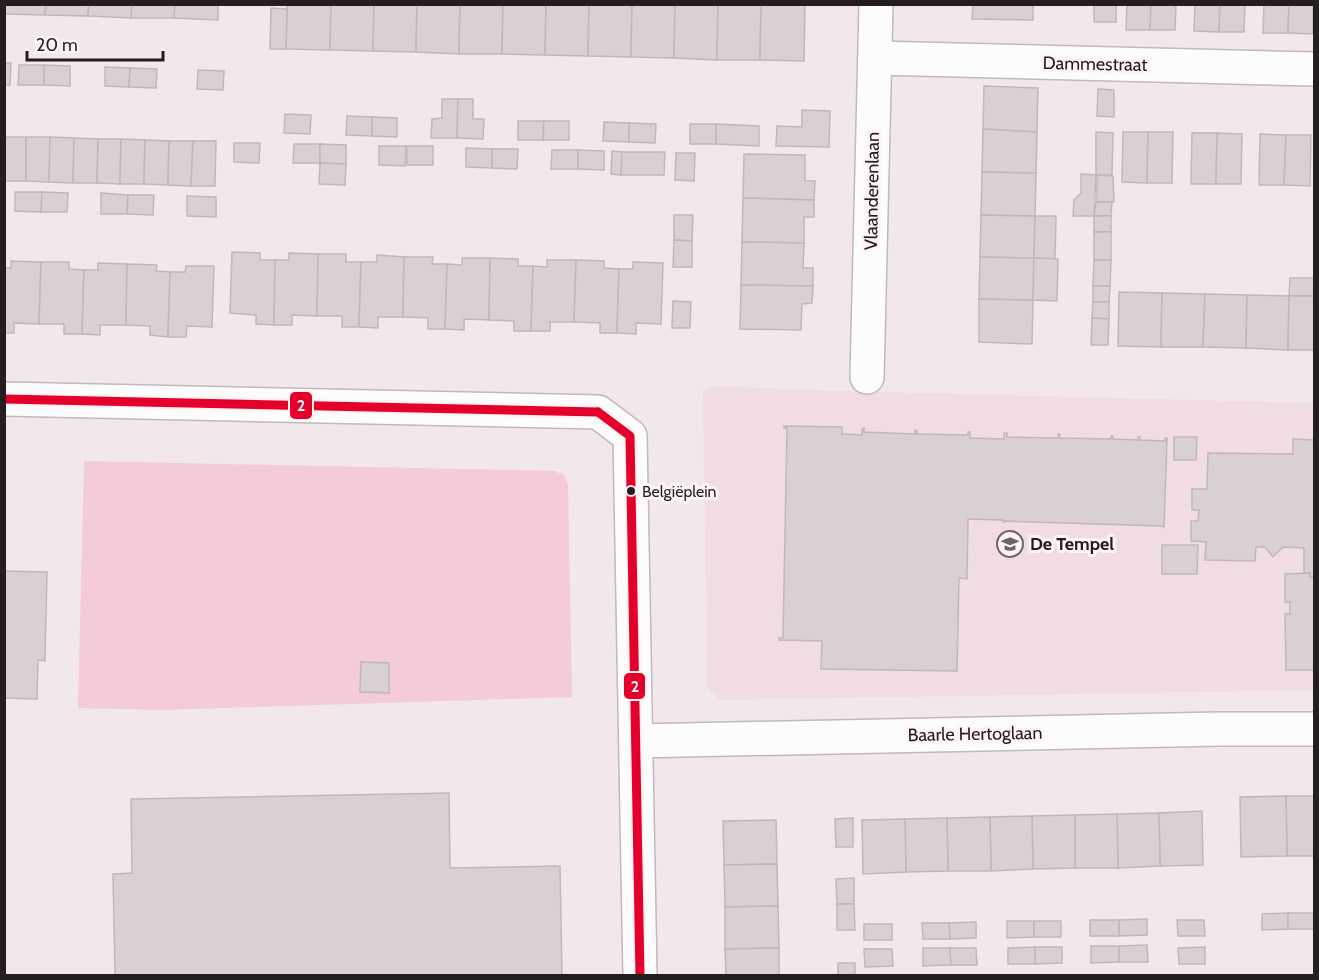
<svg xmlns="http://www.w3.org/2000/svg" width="1319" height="980" font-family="Cabin,sans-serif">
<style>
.built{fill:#f0dce2}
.green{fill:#f4cbd8}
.building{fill:#d8d0d2;stroke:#c0b8bb;stroke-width:1.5}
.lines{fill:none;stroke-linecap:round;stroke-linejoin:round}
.minor-casing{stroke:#c1b9bc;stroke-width:36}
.tertiary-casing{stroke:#c1b9bc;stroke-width:36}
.minor{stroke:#fdfcfc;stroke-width:33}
.tertiary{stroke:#fdfcfc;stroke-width:33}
.bus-1-casing{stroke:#fff3f6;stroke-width:14}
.bus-1{stroke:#e4002b;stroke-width:9}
.bus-dot{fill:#251e20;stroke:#fff3f6;stroke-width:2}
.labels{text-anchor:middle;stroke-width:6;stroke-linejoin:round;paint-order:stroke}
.bus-label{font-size:16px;fill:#251e20;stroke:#fff3f6;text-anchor:start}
.street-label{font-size:18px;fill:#251e20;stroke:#fff3f6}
.poi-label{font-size:18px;font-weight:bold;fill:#251e20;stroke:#fff3f6;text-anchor:start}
.line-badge{stroke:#fff3f6;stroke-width:2}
.badge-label{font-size:16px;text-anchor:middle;font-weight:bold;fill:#fff}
</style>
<rect width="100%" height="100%" fill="#f2e8eb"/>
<!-- built -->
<polygon class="built" points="715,386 840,391 1314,403 1314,690 718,700 707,685 703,390"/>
<!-- green -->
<polygon class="green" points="84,461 555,471 565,476 568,486 572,697 161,710 78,708"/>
<!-- building -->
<g class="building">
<polygon points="4,4 46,4 45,15 4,14"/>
<polygon points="46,4 89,4 88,16 45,15"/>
<polygon points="89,4 132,4 131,18 88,16"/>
<polygon points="132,4 175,4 174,18 131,18"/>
<polygon points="175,4 218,4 218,20 174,18"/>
<polygon points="287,4 331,4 330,50 286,49"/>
<polygon points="331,4 374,4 373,51 330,50"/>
<polygon points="374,4 417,4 416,52 373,51"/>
<polygon points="417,4 460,4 459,54 416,52"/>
<polygon points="460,4 503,4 502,54 459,54"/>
<polygon points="503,4 546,4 545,55 502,54"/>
<polygon points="546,4 589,4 588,56 545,55"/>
<polygon points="589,4 632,4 631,57 588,56"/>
<polygon points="632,4 675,4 674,58 631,57"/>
<polygon points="675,4 718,4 717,60 674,58"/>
<polygon points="718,4 761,4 760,60 717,60"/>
<polygon points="761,4 805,4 804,61 760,60"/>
<polygon points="973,4 1033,4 1033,20 972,19"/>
<rect x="1094" y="4" width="22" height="18"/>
<polygon points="1127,4 1151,4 1150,30 1126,30"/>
<polygon points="1151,4 1176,4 1175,30 1150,30"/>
<polygon points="1195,4 1220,4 1219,32 1194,31"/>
<polygon points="1220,4 1245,4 1244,32 1219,32"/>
<polygon points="1264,4 1289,4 1288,33 1263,33"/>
<polygon points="1289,4 1313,4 1313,34 1288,33"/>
<polygon points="271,8 287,9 286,49 270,49"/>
<polygon points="4,63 11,63 10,85 4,85"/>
<polygon points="19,65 44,65 44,85 18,85"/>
<polygon points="44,65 70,66 70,86 44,85"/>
<polygon points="105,67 130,68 129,87 105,86"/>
<polygon points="130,68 157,69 156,88 129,87"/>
<polygon points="198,70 224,71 223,90 197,89"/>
<polygon points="984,86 1038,88 1037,132 983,129"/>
<polygon points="1098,89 1114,90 1114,117 1097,116"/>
<polygon points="442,99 458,99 457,138 431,138 432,119 442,118"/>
<polygon points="458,99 473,99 473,119 484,119 483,139 457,138"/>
<polygon points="802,110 830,111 829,147 776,146 777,126 802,127"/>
<polygon points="285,114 311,115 310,134 284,133"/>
<polygon points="347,116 372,117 372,136 346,135"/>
<polygon points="372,117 397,118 397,137 372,136"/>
<polygon points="518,121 544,121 543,140 518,140"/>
<polygon points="544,121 569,121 569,140 543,140"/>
<polygon points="604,122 629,123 629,142 603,141"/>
<polygon points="629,123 656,124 655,143 629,142"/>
<rect x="690" y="124" width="26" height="20"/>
<polygon points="716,124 759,126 759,146 716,144"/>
<polygon points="983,129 1037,132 1036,173 982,172"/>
<polygon points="1096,132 1113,133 1112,175 1096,175"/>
<polygon points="1123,132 1148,132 1147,183 1122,182"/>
<polygon points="1148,132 1173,132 1172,183 1147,183"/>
<polygon points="1192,133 1217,133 1216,184 1191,184"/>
<polygon points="1217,133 1242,134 1241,184 1216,184"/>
<polygon points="1260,134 1286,135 1284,185 1259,185"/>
<polygon points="1286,135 1311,135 1310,186 1284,185"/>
<rect x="4" y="137" width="22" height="44"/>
<polygon points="26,137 50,137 49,182 26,181"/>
<polygon points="50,137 74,138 73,183 49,182"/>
<polygon points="74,138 98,139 97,183 73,183"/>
<polygon points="98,139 121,139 120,184 97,183"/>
<polygon points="121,139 145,140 144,184 120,184"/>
<polygon points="145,140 169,141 168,185 144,184"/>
<polygon points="169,141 193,141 191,186 168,185"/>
<polygon points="193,141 216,141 215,186 191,186"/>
<polygon points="234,143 260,143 259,163 234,162"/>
<polygon points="294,144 320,144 320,163 293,163"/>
<polygon points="320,144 346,145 346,164 320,163"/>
<polygon points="379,146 406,146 405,166 379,165"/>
<rect x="407" y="146" width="26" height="19"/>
<polygon points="466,148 492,149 492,168 466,167"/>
<polygon points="492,149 518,149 517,169 492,168"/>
<polygon points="552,150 578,150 578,169 551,169"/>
<polygon points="578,150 604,151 604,170 578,169"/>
<polygon points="612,151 622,152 621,175 611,174"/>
<polygon points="622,152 665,152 664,175 621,175"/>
<polygon points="676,153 695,153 694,181 675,180"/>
<polygon points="744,154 805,155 805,181 815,181 814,200 743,198"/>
<polygon points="320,163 346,164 345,185 319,184"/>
<polygon points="982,172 1036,173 1035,216 981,215"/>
<polygon points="1081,174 1096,175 1094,216 1073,216 1074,200 1081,193"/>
<polygon points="1097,175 1113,176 1114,202 1097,202"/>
<polygon points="15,192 42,192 41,212 15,211"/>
<polygon points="42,192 68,193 67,212 41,212"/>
<polygon points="101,193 128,195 127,214 101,214"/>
<polygon points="128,195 154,195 153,215 127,214"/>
<polygon points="187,196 216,197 216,217 187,216"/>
<polygon points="743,198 814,200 814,217 804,217 804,243 742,242"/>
<polygon points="1096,202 1112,202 1111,216 1094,216"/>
<polygon points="674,215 693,215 692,241 674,240"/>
<polygon points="981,215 1035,216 1034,258 980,257"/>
<polygon points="1035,216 1056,216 1055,259 1034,258"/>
<rect x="1094" y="216" width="17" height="16"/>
<rect x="1094" y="232" width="17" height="28"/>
<polygon points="674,240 692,241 692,267 673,267"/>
<polygon points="742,242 804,243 803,268 813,268 813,286 741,285"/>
<polygon points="232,252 260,253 260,260 275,260 274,325 256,324 256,315 230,313"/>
<polygon points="289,253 318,254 317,316 292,315 292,325 274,325 275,260 289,260"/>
<polygon points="318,254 346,254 346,262 361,262 359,327 342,327 342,316 317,316"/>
<polygon points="377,255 404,257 403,317 378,317 378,328 359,327 361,262 377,262"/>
<polygon points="404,257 433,257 432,264 447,264 445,329 428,329 428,318 403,317"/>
<polygon points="980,257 1034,258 1033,300 979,299"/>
<polygon points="462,258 490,258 489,320 464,319 464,330 445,329 447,264 462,265"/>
<polygon points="490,258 518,259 518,266 533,266 531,331 514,331 514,321 489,320"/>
<polygon points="1034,258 1058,259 1057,301 1033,300"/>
<polygon points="547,260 576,260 574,322 550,322 550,331 531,331 533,266 547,267"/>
<polygon points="576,260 604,261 604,268 619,269 617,333 600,333 600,323 574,322"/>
<polygon points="1094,260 1111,260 1110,286 1093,286"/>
<polygon points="11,261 41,262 39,324 14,323 14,333 4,333 4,268 11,268"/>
<polygon points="41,262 69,262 69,269 84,270 82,334 64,334 64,324 39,324"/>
<polygon points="633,262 663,263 661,324 636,323 636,334 617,333 619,269 633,269"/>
<polygon points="98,263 127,264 126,325 100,325 100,335 82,334 84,270 98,270"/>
<polygon points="127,264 157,265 156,271 170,272 168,337 150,335 150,326 126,325"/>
<polygon points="186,266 214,266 212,327 187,326 186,337 168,337 170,272 185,272"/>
<polygon points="1290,278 1314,278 1314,296 1289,296"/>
<polygon points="741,285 813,286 812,303 802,304 801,330 740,329"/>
<polygon points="1093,286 1110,286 1109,302 1093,302"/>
<polygon points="1119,292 1162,293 1161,347 1118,346"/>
<polygon points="1162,293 1205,294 1203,347 1161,347"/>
<polygon points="1205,294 1247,295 1246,348 1203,347"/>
<polygon points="1247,295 1289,296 1288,350 1246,348"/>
<polygon points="1289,296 1314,296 1314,350 1288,350"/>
<polygon points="979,299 1033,300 1032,344 979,342"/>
<polygon points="673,301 691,302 690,328 672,328"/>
<polygon points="1093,302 1109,302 1109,319 1092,318"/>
<polygon points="1092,318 1109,319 1108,345 1091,345"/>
<polygon points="784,426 842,427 842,434 862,435 862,429 864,428 864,432 915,434 915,430 917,431 917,434 968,435 968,432 970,432 970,438 1004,439 1004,433 1007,433 1007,437 1058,438 1058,434 1060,434 1060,438 1111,439 1111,436 1113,436 1113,439 1138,440 1138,437 1140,437 1140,440 1165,441 1165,438 1167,438 1164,527 1162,526 1004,521 1004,522 1002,520 968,519 967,579 959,578 957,671 821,669 822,641 779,640 779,638 783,638 787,428 784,428"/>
<polygon points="1174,437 1197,437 1196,460 1174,460"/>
<polygon points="1293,439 1314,440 1314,577 1310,577 1310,573 1304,573 1304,548 1283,547 1273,557 1265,547 1256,547 1255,561 1205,560 1206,542 1191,541 1191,521 1198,521 1199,510 1192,510 1192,489 1207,489 1208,453 1293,454"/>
<polygon points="1162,545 1198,545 1197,574 1162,574"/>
<polygon points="4,571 47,572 45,661 38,660 37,699 4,698"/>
<polygon points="1310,573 1310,577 1314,577 1314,670 1286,670 1285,614 1290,614 1290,602 1285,602 1285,574"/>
<polygon points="361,662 389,663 389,693 360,692"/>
<polygon points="449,793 450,868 560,866 562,976 115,976 113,874 132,873 131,799"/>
<polygon points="1286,796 1314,796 1314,856 1287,856"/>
<polygon points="1286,796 1287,856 1241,857 1240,797"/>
<polygon points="1202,811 1203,865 1160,866 1159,813"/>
<polygon points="1159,813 1160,866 1118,868 1117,814"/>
<polygon points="1117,814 1118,868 1075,868 1075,815"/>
<polygon points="1075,815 1075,868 1033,869 1032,816"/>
<polygon points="1032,816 1033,869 991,871 990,817"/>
<polygon points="990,817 991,871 948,871 947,818"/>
<polygon points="853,818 853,847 836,847 835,819"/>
<polygon points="947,818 948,871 906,872 905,819"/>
<polygon points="905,819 906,872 863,874 862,820"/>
<polygon points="776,820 777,864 724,865 723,821"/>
<polygon points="777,864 778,906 725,907 724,865"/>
<polygon points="854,878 854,904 837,904 836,879"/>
<polygon points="837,904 854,904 855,930 837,930"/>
<polygon points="778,906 779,948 725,949 725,907"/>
<polygon points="1288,913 1288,929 1262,930 1262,914"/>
<rect x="1288" y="913" width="26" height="16"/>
<polygon points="1147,919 1147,935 1119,936 1119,920"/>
<rect x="1090" y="920" width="29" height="16"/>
<polygon points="1177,920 1204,920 1205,936 1178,936"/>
<polygon points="1007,921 1034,921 1034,937 1007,938"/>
<rect x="1034" y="921" width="27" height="16"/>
<polygon points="976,922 976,938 950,939 949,923"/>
<polygon points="922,923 949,923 950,939 923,939"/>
<rect x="864" y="924" width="28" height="16"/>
<polygon points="1147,945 1148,962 1119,962 1119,946"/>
<polygon points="1091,946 1119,946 1119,962 1091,963"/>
<polygon points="1035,947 1035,964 1008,964 1008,948"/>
<polygon points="1035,947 1062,947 1062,963 1035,964"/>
<polygon points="1205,947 1205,964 1179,964 1178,948"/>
<polygon points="779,948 779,976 726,976 725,949"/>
<polygon points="923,948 950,948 951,965 923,966"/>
<polygon points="950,948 976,948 977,965 951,965"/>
<polygon points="864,949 892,949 893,966 865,967"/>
<rect x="838" y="963" width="17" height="13"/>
</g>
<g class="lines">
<defs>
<g id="minor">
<polyline points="875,58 1314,69"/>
<polyline points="867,377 876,4"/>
<polyline points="636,741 1220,729 1314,729"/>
</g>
<path id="tertiary" d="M4 399 598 412 630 436C634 616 636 796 640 976"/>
</defs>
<!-- minor casing -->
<use href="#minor" class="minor-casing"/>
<!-- tertiary casing -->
<use href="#tertiary" class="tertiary-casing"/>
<!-- minor -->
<use href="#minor" class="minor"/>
<!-- tertiary -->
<use href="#tertiary" class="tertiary"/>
<defs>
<g id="bus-1">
<polyline points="4,399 598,412"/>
<polyline points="598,412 630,436 640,976"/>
</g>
</defs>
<!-- bus-1 casing -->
<use href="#bus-1" class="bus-1-casing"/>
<!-- bus-1 -->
<use href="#bus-1" class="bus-1"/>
</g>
<!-- icons -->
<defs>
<symbol id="school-ring" viewBox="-11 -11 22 22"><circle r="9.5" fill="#fff3f6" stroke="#6d6567" stroke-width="1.5"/><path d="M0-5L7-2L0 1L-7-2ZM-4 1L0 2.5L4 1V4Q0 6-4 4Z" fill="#6d6567"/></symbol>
</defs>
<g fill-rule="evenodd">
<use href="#school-ring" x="995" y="529" width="30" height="30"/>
</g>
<!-- markers -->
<circle class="bus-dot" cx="631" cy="491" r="5"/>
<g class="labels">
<!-- bus labels -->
<g class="bus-label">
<text x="642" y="497">Belgiëplein</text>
</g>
<!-- street labels -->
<g class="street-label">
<text transform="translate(1095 64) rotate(1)" y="6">Dammestraat</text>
<text transform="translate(872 191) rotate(-89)" y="6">Vlaanderenlaan</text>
<text transform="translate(975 734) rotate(-1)" y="6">Baarle Hertoglaan</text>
</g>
<!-- poi labels -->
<g class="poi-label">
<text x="1030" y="550">De Tempel</text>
</g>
</g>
<g class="line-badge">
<rect x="289" y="391" width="24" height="29" rx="6" fill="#e4002b"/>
<rect x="623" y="672" width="23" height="28" rx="6" fill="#e4002b"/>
</g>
<g class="badge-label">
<text x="301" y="411">2</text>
<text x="635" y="692">2</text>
</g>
<!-- border -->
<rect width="1319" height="980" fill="none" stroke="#251e20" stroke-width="12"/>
<!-- scale -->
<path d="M27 51v9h136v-9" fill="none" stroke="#251e20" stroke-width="3"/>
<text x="36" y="51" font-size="18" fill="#251e20" stroke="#fff3f6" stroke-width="4.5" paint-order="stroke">20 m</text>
</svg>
